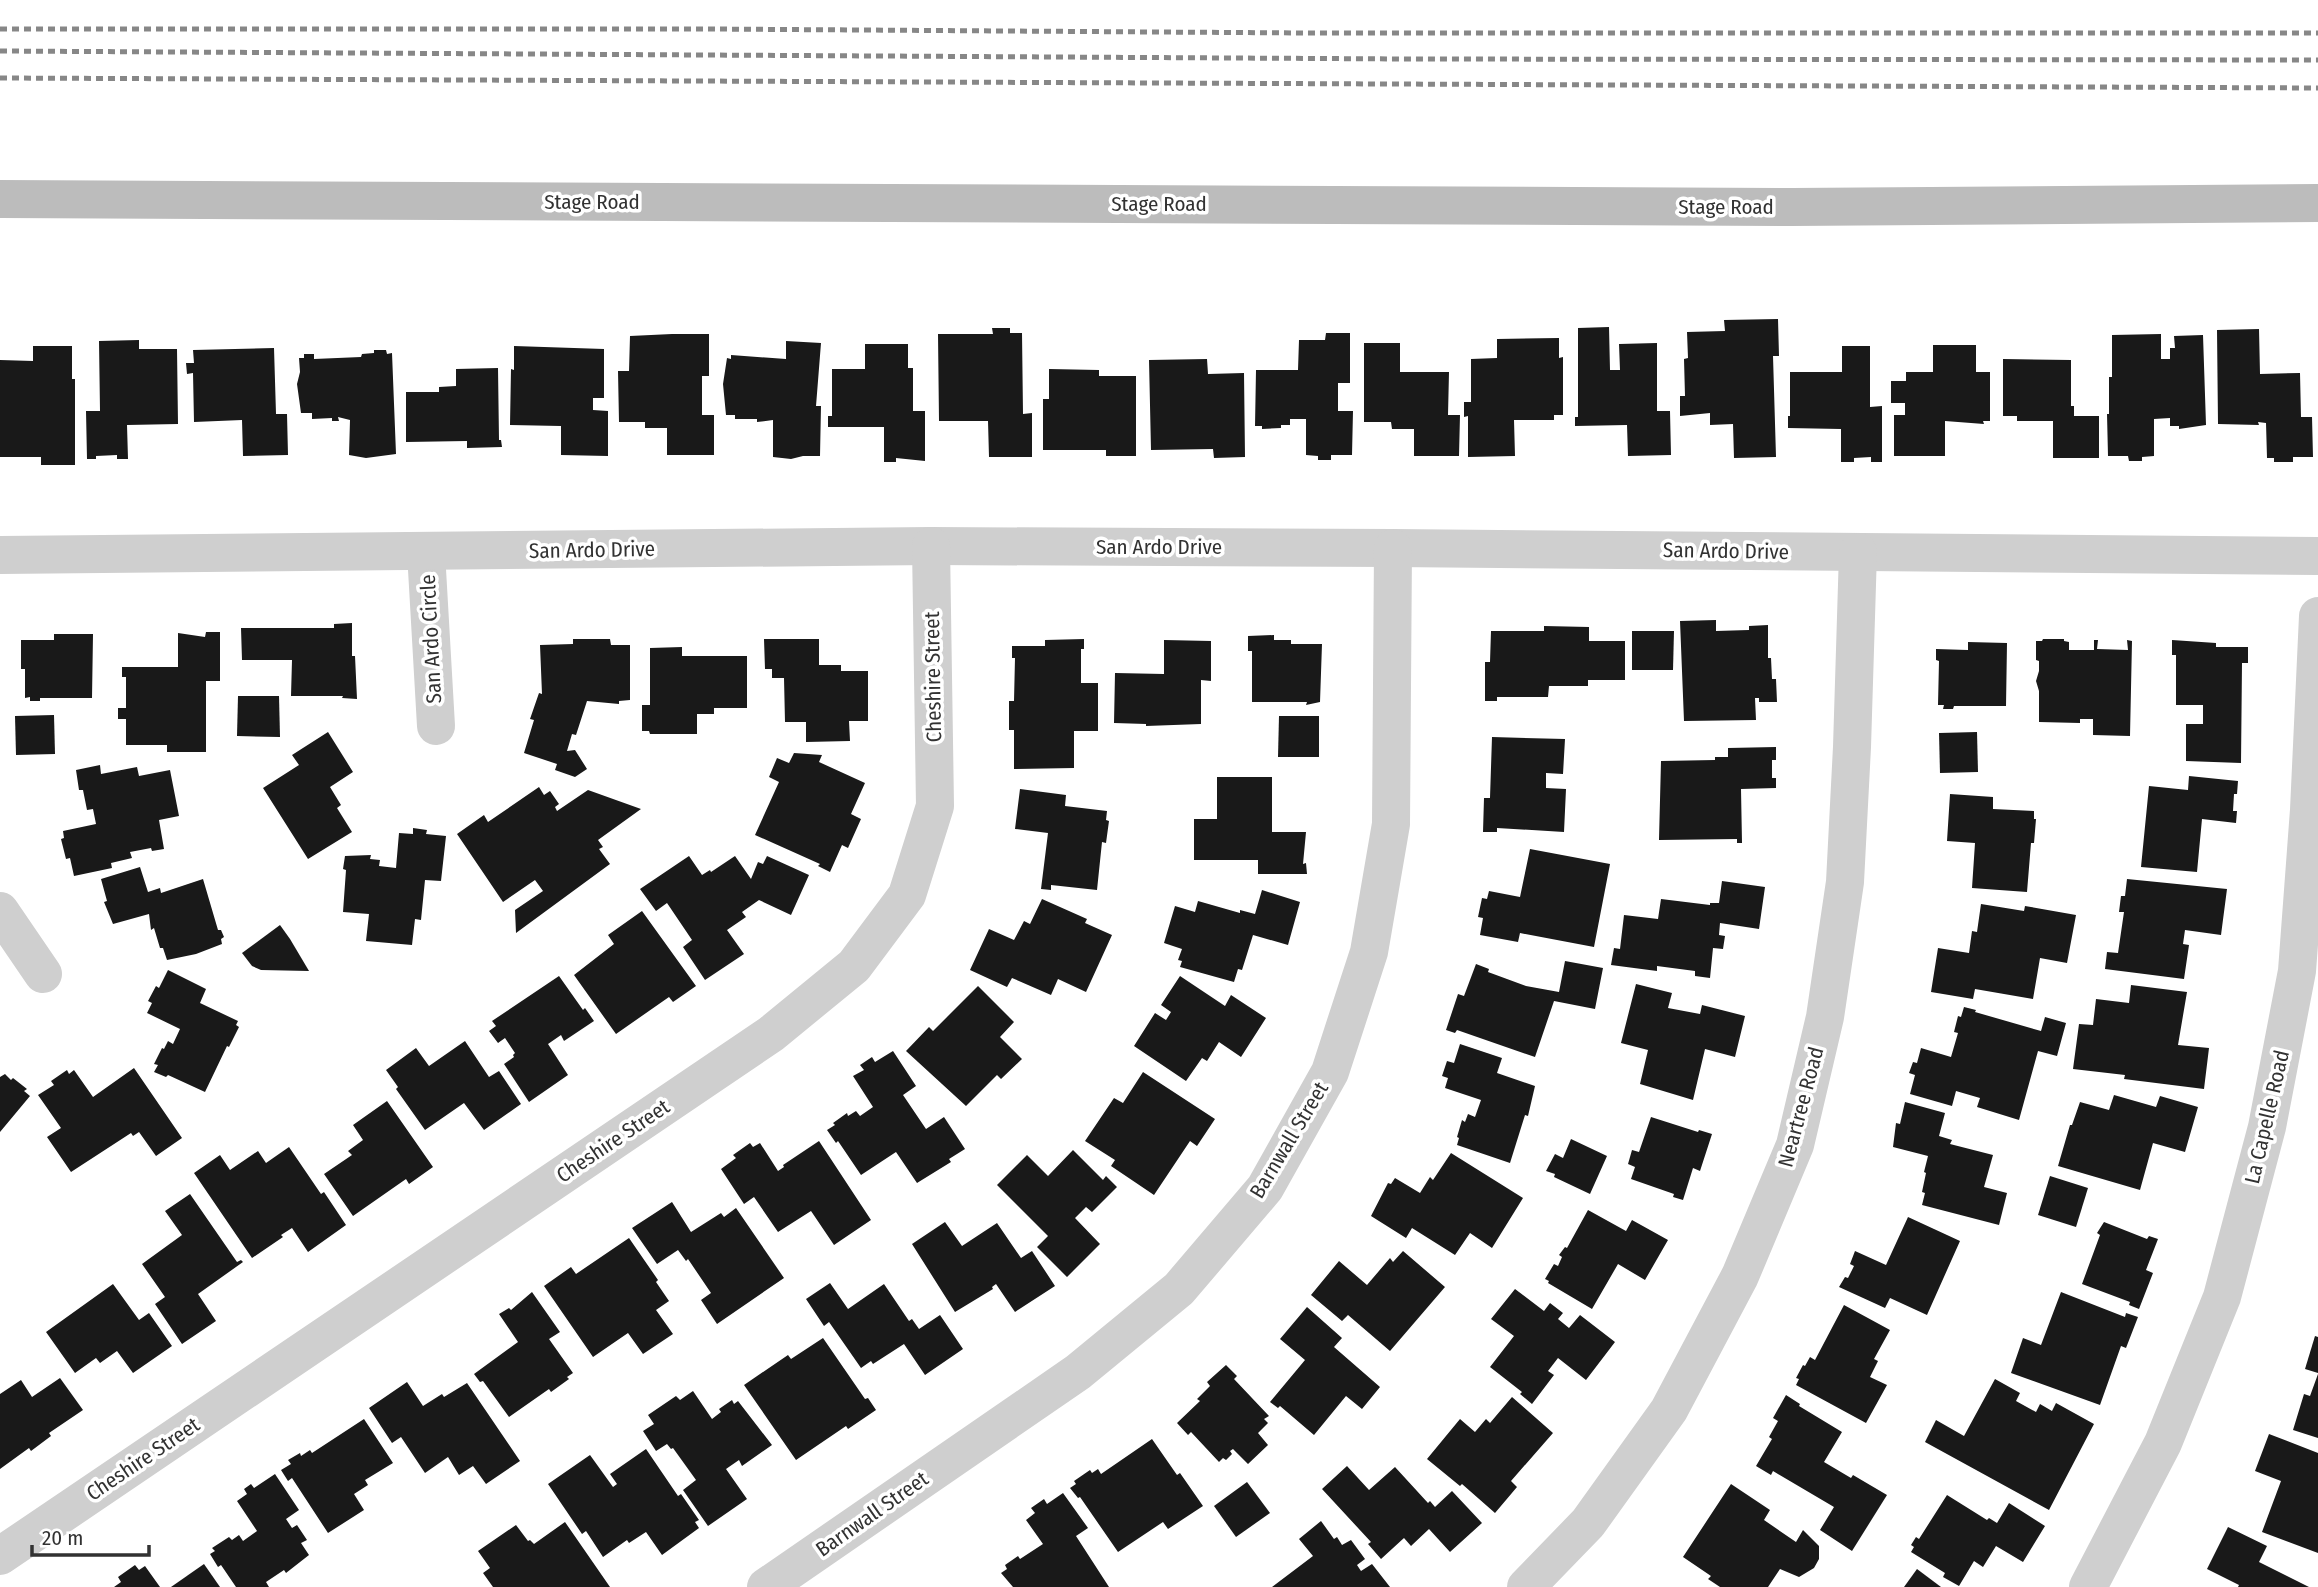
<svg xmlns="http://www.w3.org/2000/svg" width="2318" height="1587" font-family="'Fira Sans Condensed',sans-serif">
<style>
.building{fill:#191919}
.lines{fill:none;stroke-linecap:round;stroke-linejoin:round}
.minor{stroke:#cfcfcf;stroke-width:38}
.secondary{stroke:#bcbcbc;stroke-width:38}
.rail{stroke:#878787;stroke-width:5;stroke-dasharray:7 5;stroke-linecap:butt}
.labels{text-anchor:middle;stroke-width:7;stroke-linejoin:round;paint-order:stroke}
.street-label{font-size:21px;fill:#323232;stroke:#fff}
</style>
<rect width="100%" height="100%" fill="#fff"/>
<!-- building -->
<g class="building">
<polygon points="1778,319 1779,356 1773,356 1776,457 1734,458 1733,424 1710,425 1710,413 1680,416 1680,396 1685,396 1684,359 1688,358 1687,332 1725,331 1724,320"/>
<polygon points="1609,327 1610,370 1620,370 1619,344 1657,343 1657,411 1670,411 1671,455 1628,456 1627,425 1575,426 1575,417 1578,417 1578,328"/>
<polygon points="992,328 1010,328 1010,333 1022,333 1023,414 1032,413 1032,457 989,457 988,421 939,421 938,334 993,334"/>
<polygon points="2259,329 2260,374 2300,373 2301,417 2312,417 2313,457 2293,457 2293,462 2274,462 2274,458 2267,458 2266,423 2258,422 2259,425 2218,424 2217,330"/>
<polygon points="1326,333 1350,333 1350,383 1338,383 1338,411 1353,411 1352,455 1331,455 1331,460 1318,460 1318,456 1306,455 1306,419 1290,419 1290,425 1281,425 1281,428 1262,429 1262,426 1255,426 1256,370 1298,370 1299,340 1325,340"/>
<polygon points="672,334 709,334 709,376 702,376 702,415 714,415 714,455 667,455 667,428 645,428 645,422 619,422 618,371 629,371 630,336"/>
<polygon points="2161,334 2161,359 2170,359 2170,348 2175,348 2174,336 2203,335 2206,425 2179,429 2179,426 2170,426 2170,418 2154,419 2154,456 2142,457 2142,461 2129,461 2128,456 2108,456 2107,414 2109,414 2109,377 2112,377 2112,335"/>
<polygon points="1559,338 1559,358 1563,357 1563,415 1554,415 1554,420 1514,420 1515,456 1468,457 1468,416 1464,417 1464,402 1471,402 1471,359 1497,358 1497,339"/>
<polygon points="139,340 139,349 177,349 178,424 127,425 128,459 117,459 117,455 96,456 96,459 87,459 86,411 100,411 99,341"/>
<polygon points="786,341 821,343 816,406 821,406 820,456 803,456 791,459 773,457 773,420 757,422 757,419 735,419 735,415 726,415 723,384 727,358 731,359 731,355 786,359"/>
<polygon points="1364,343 1400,343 1400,372 1449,372 1448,415 1460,415 1459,456 1414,456 1414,429 1392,429 1391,422 1364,422"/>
<polygon points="865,344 908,344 908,368 913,368 913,411 925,411 925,461 896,458 896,462 884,462 884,427 828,427 828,416 832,416 832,369 865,369"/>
<polygon points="1933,345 1976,345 1976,372 1990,372 1990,421 1983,421 1984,424 1945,421 1945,456 1894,456 1894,415 1905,415 1905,403 1891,403 1891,381 1906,381 1906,372 1933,372"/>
<polygon points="33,346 72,346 72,379 75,379 75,465 41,465 41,457 0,457 0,360 33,361"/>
<polygon points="514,346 604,349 604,398 593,398 593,410 608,411 608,456 561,455 561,426 510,425 511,369 514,370"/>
<polygon points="1842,346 1870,346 1870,407 1882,406 1882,462 1871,462 1871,457 1854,458 1854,462 1841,462 1841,429 1788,428 1788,416 1790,416 1790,372 1842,372"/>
<polygon points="274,348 276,414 287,414 288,455 243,456 242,420 194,422 193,373 187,374 186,363 194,363 193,350"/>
<polygon points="374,350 386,350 387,354 392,353 396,454 366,458 349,455 350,420 338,417 339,421 332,421 332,418 312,419 312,413 301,413 297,384 300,372 299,358 304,358 304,354 314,354 314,359 361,357 362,354 374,353"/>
<polygon points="1207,359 1208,374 1244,373 1245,457 1214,458 1213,449 1151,450 1149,360"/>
<polygon points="2003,359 2071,360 2071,406 2074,406 2074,416 2099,416 2099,458 2053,458 2053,421 2017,421 2017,416 2003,416"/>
<polygon points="498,368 499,440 501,440 502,447 467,448 467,441 406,442 406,392 439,392 439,387 456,386 456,369"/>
<polygon points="1049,369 1099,370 1099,376 1136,376 1136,456 1106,456 1106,450 1043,450 1043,399 1049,399"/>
<polygon points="1716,620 1716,631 1749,630 1749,626 1768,625 1768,658 1771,658 1772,679 1776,679 1777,702 1759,702 1759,698 1755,698 1756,720 1684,721 1680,621"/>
<polygon points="352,623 352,656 355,656 357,699 342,698 343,696 291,696 292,660 242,660 241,628 334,628 334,624"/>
<polygon points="1544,626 1589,627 1589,641 1625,641 1625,680 1588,680 1588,686 1549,686 1548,697 1497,697 1497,701 1485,701 1485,662 1490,662 1491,631 1544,631"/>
<polygon points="1632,631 1674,631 1673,670 1632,670"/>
<polygon points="206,632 220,632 220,681 206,681 206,752 167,752 167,745 126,745 126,719 118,719 118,708 126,708 126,677 122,677 122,667 178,667 178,633 205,637"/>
<polygon points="54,634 93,634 92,698 40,698 40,701 30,701 30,697 25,698 25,669 21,669 21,640 54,640"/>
<polygon points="1274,635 1274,640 1291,640 1291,644 1322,644 1320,702 1306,705 1307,702 1252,702 1252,651 1248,651 1248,636"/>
<polygon points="573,639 610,639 611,645 630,645 630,700 619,701 619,704 587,701 576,735 572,734 567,751 575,750 587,769 575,777 555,770 557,764 524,753 534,720 530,719 539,693 542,694 540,645 573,644"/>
<polygon points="764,639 819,639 819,665 841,665 841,671 868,671 868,721 849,721 850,741 806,742 806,722 785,722 784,678 772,678 772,669 765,669"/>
<polygon points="1084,639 1084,649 1081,649 1081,683 1098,683 1098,731 1074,731 1074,768 1014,769 1014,730 1009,730 1009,701 1014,701 1015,658 1012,658 1012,646 1045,646 1045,640"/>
<polygon points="2043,639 2064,639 2064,641 2069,642 2069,650 2094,650 2094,640 2098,640 2097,649 2128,650 2127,640 2132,641 2130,736 2093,735 2093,719 2080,719 2080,723 2039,722 2039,691 2036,681 2039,671 2039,661 2036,660 2036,641 2042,641"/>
<polygon points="1164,640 1211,641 1211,681 1201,680 1201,724 1146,726 1146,724 1114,723 1115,673 1164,674"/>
<polygon points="2172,640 2216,643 2216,647 2248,647 2248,663 2242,663 2241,763 2186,761 2186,724 2203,724 2203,705 2176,705 2176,655 2172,655"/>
<polygon points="1968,642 2007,643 2006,706 1954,706 1953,709 1943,709 1944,705 1938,705 1939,661 1936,660 1936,649 1968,650"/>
<polygon points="682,647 682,656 747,656 747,708 714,708 714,714 697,714 697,734 650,734 649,731 642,731 642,705 650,705 650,648"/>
<polygon points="238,696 279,696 280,737 237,736"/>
<polygon points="54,715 55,754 16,755 15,716"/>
<polygon points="1279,716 1319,716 1319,757 1278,757"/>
<polygon points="328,732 353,772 330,787 341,805 337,808 352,832 308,859 263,788 299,765 292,755"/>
<polygon points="1977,732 1978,772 1940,773 1939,733"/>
<polygon points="1492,737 1565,739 1563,774 1546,773 1546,788 1566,789 1564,832 1497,828 1497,832 1483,832 1484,798 1490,798"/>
<polygon points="1776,747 1776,760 1772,760 1772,778 1776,778 1776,788 1741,789 1742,843 1737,843 1737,839 1659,840 1661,761 1715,760 1715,757 1728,757 1728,748"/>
<polygon points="794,753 822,755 819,762 865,783 851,814 861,819 848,848 842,845 830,872 818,866 820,864 755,835 779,782 769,777 777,758 789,763"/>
<polygon points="100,765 101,774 137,767 139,776 170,770 179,816 159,820 164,849 152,851 151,848 130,852 132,858 111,863 112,868 74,876 70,858 66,859 61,839 64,838 63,831 96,824 93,809 87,810 83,790 79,790 76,770"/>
<polygon points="2189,776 2238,781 2237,794 2234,794 2233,811 2237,811 2236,823 2202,819 2197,872 2141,867 2149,786 2188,790"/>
<polygon points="1217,777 1272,777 1272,832 1306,832 1303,864 1306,863 1307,874 1258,874 1258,860 1194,860 1194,819 1217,819"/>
<polygon points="539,787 544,795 550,791 559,804 555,807 557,811 588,790 641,809 598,840 603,847 599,849 610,864 516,933 515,910 543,891 535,880 503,902 457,834 484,815 488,822"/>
<polygon points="1020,789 1066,795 1065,806 1107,811 1106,820 1109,821 1106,843 1102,842 1097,890 1051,885 1051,890 1041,889 1048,833 1015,829"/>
<polygon points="1950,794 1993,797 1993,809 2034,811 2034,819 2036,819 2034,843 2031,843 2027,892 1972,888 1975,843 1947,841"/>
<polygon points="413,828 427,830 426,834 446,836 441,881 425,880 421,920 415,919 412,945 366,941 369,914 343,912 346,870 343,869 345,856 371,855 370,859 380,860 379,866 396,868 399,833 413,834"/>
<polygon points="1530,849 1610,864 1594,947 1520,933 1518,942 1480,935 1483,918 1478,917 1482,898 1487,899 1489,891 1520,897"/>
<polygon points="689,856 702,875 710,870 711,872 735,856 751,879 758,862 763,864 767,856 809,875 791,915 759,900 742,912 746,917 727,930 744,954 705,980 683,947 692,940 667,903 656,911 640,889"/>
<polygon points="140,867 148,892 160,888 161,893 203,879 218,930 221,930 224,937 221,939 222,944 196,954 167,960 163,948 160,948 154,928 151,930 149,914 113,924 104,902 107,901 101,879"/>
<polygon points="2127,879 2227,889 2221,935 2185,930 2183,944 2189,945 2184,979 2105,969 2107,952 2118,953 2124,912 2119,912 2121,896 2125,896"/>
<polygon points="1722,881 1765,887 1759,929 1720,923 1719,935 1725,936 1723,949 1713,948 1710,978 1695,976 1695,971 1657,966 1657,971 1611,965 1614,948 1620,949 1624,915 1658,919 1661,899 1710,905 1710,903 1719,903"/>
<polygon points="1262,890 1300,902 1288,945 1253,935 1242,970 1238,969 1234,982 1180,967 1182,961 1178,960 1182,949 1164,943 1175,906 1195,912 1198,901 1240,913 1240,910 1255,914"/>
<polygon points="1042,899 1087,919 1085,923 1112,935 1086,992 1058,979 1051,995 1012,978 1007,987 970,970 989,929 1014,940 1024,921 1030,924"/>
<polygon points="1981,904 2024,911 2025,906 2076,915 2067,963 2040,958 2033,999 1975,989 1973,999 1931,992 1938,948 1969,953 1972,931 1977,932"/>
<polygon points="642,911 696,986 673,1002 669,997 616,1034 574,975 614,944 608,935"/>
<polygon points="280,925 290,939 309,971 261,970 252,966 242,953"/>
<polygon points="1565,961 1603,968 1595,1009 1554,1001 1535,1057 1457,1030 1455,1033 1446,1030 1458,994 1464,996 1476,964 1489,969 1488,972 1526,986 1559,992"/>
<polygon points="168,970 206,989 200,1003 238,1021 236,1025 239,1027 229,1047 227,1046 205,1092 168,1075 166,1077 154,1072 158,1065 154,1064 162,1048 164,1049 168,1041 173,1044 180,1029 147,1013 152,1003 148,1001 156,986 159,988"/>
<polygon points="559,976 583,1010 585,1008 594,1021 564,1041 561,1035 548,1044 568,1075 529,1102 504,1064 514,1057 513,1055 515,1053 505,1038 498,1043 489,1031 496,1026 492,1021"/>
<polygon points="1180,976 1225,1006 1231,995 1266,1018 1241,1057 1219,1042 1207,1061 1202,1058 1186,1081 1134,1046 1155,1013 1166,1020 1171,1012 1161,1005"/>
<polygon points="1636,984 1672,993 1668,1008 1700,1014 1702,1005 1745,1016 1735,1057 1705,1049 1693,1100 1640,1084 1648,1050 1621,1043"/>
<polygon points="2131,985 2187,992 2178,1045 2209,1048 2204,1089 2124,1079 2125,1075 2073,1069 2079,1024 2093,1025 2096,999 2129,1003"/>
<polygon points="978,986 1014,1022 1000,1037 1022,1059 1001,1079 997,1075 966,1106 906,1051 929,1027 933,1031"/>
<polygon points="1964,1007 1976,1010 1975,1012 2041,1031 2045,1017 2066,1023 2057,1056 2038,1051 2019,1120 1977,1107 1980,1098 1956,1091 1952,1106 1910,1094 1915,1075 1909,1073 1913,1062 1917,1063 1921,1048 1951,1057 1958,1033 1954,1032 1958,1016 1961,1017"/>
<polygon points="465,1041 489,1077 499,1071 521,1104 484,1130 464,1103 425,1130 396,1089 398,1087 386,1070 416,1048 429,1066"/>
<polygon points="1460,1044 1502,1058 1497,1073 1535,1086 1528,1116 1525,1115 1510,1163 1457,1145 1459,1138 1457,1137 1462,1120 1465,1122 1468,1114 1475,1117 1481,1100 1445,1088 1448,1078 1442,1076 1447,1061 1454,1063"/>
<polygon points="893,1051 916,1086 903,1095 926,1129 944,1117 965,1149 949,1159 951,1162 917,1183 896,1152 861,1175 838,1141 836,1143 827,1130 835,1125 833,1123 847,1113 848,1116 856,1111 860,1116 873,1107 853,1076 864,1070 860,1065 872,1057 875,1062"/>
<polygon points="134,1068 182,1138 156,1156 139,1132 133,1136 131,1133 71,1172 47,1137 61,1128 38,1095 54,1085 51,1081 67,1070 69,1074 74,1070 93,1097"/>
<polygon points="1143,1072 1215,1119 1197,1146 1190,1141 1154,1195 1111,1166 1115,1160 1085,1141 1114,1098 1123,1103"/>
<polygon points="5,1074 11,1080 13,1078 27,1089 24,1091 30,1096 0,1132 0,1077"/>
<polygon points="2114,1095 2156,1107 2160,1096 2198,1107 2185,1152 2153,1143 2140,1190 2058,1166 2070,1125 2072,1125 2080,1102 2109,1110"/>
<polygon points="387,1101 433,1167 409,1184 406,1179 353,1216 324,1174 352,1155 348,1151 363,1140 353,1125"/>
<polygon points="1905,1102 1945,1113 1939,1136 1952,1140 1950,1144 1993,1155 1984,1187 2007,1193 1999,1225 1922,1205 1925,1193 1922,1192 1926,1173 1924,1172 1928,1156 1893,1147 1896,1123 1900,1124"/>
<polygon points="1651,1117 1698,1132 1699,1130 1712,1134 1700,1171 1693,1168 1683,1200 1673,1197 1674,1194 1631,1179 1635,1167 1628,1164 1632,1150 1639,1152"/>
<polygon points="1571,1139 1607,1156 1590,1194 1554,1177 1555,1174 1546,1171 1555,1154 1563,1158"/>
<polygon points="819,1141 871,1220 834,1245 811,1211 778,1232 754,1197 744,1204 721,1169 736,1158 733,1155 750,1143 753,1147 760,1143 778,1171 784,1167 783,1165"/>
<polygon points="289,1147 321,1194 324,1192 346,1225 308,1252 292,1228 281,1235 283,1237 252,1258 194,1173 220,1155 230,1170 258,1151 266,1163"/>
<polygon points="1073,1150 1103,1180 1106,1176 1117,1187 1092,1212 1086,1207 1075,1218 1100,1244 1067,1277 1037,1247 1048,1236 997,1185 1027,1155 1048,1176"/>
<polygon points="1451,1153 1523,1198 1492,1248 1470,1233 1455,1255 1412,1228 1406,1238 1371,1216 1388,1183 1391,1184 1395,1178 1420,1193 1430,1177 1433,1180"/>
<polygon points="2050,1176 2088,1188 2076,1227 2038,1215"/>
<polygon points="190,1194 237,1262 241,1260 243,1262 198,1294 216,1321 182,1344 155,1304 165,1297 142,1264 182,1235 165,1211"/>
<polygon points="672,1202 691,1232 721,1213 724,1217 736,1208 784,1278 717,1324 701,1300 711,1293 688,1259 686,1261 678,1250 657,1264 632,1228"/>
<polygon points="1588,1210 1626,1231 1632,1220 1668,1240 1645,1280 1618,1264 1592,1309 1548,1283 1549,1281 1545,1279 1554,1264 1558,1266 1562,1257 1559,1255 1565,1247 1567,1248"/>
<polygon points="1908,1217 1960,1241 1927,1315 1890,1298 1885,1308 1839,1287 1845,1277 1848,1278 1854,1266 1850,1264 1855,1251 1886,1265"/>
<polygon points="945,1222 962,1246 997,1223 1021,1258 1032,1251 1055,1286 1015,1312 996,1284 992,1287 993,1289 955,1312 912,1244"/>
<polygon points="2104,1222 2147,1239 2149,1236 2158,1239 2146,1270 2153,1273 2139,1309 2129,1305 2130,1302 2082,1284 2100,1235 2097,1233"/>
<polygon points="629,1238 658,1280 656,1282 669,1301 656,1310 673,1334 643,1354 628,1333 593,1357 544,1286 571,1267 576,1274"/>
<polygon points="1403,1251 1445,1287 1390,1351 1348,1315 1342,1321 1311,1295 1339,1261 1367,1285 1390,1258 1393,1262"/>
<polygon points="830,1283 848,1309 884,1284 909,1321 912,1319 919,1329 940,1315 963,1349 925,1375 904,1344 873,1364 871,1361 861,1368 829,1322 824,1326 806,1299"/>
<polygon points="113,1284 139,1320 149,1313 172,1346 133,1373 117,1351 100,1363 96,1358 75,1373 46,1332"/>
<polygon points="1515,1289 1544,1311 1550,1303 1563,1313 1558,1319 1569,1328 1580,1315 1615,1342 1586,1380 1558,1358 1548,1371 1554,1375 1532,1404 1520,1394 1522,1392 1490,1367 1514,1336 1491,1319"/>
<polygon points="532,1292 560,1332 549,1339 573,1373 567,1377 569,1379 551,1392 549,1389 509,1417 483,1381 480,1382 474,1374 518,1342 499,1314 509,1308 511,1310"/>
<polygon points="2061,1292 2125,1317 2126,1313 2138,1317 2126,1348 2121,1346 2100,1405 2011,1373 2023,1338 2041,1345"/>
<polygon points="1844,1305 1890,1330 1874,1359 1878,1361 1870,1377 1887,1385 1866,1423 1796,1385 1799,1379 1796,1378 1803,1365 1805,1366 1810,1357 1815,1360"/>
<polygon points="1307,1307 1342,1338 1334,1347 1380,1387 1362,1409 1346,1396 1314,1435 1280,1406 1278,1408 1270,1402 1305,1360 1280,1339"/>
<polygon points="2315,1336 2318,1337 2318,1373 2305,1369"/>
<polygon points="823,1338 865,1399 868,1398 876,1410 848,1429 846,1426 796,1460 744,1385 788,1355 791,1359"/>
<polygon points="1226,1365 1237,1376 1234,1379 1269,1416 1264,1419 1268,1423 1258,1433 1268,1445 1248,1464 1233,1449 1230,1451 1232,1454 1226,1460 1223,1458 1219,1462 1191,1432 1188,1435 1177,1423 1200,1401 1197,1399 1210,1386 1207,1382"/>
<polygon points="2318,1374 2318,1438 2293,1430 2304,1394 2310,1396"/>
<polygon points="60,1378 83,1410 49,1433 51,1436 31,1451 29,1448 0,1469 0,1394 21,1380 32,1397"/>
<polygon points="1995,1379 2020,1393 2016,1401 2036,1412 2040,1404 2052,1411 2056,1403 2094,1424 2049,1510 1925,1442 1936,1420 1964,1436"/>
<polygon points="407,1382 423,1406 442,1394 444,1397 467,1383 520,1461 486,1484 473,1466 459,1475 448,1457 425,1473 401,1437 392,1443 369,1408"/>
<polygon points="693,1391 712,1419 721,1412 719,1409 732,1400 734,1404 738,1401 772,1445 742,1466 739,1460 726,1469 747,1499 708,1526 683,1490 696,1480 673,1448 671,1449 667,1444 656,1451 643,1431 654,1424 648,1415 676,1396 680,1400"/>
<polygon points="1786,1395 1800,1404 1799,1406 1842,1432 1824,1462 1851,1478 1853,1475 1887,1495 1852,1551 1820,1530 1834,1507 1773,1471 1771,1475 1756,1466 1772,1439 1769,1437 1778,1421 1773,1418"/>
<polygon points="1512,1397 1553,1433 1511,1481 1517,1487 1495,1513 1462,1484 1460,1486 1427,1459 1460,1419 1475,1432 1486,1419 1490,1423"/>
<polygon points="364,1419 393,1463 365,1480 368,1485 354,1494 364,1510 328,1533 292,1478 288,1481 281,1470 291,1464 288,1460 300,1453 301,1456 310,1450 312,1453"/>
<polygon points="2269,1434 2318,1453 2318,1553 2262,1532 2281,1481 2255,1471"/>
<polygon points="1152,1439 1177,1475 1180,1473 1203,1506 1168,1529 1163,1522 1118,1552 1080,1497 1078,1498 1070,1488 1076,1484 1074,1481 1090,1470 1092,1473 1098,1469 1101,1474"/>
<polygon points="646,1449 678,1496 681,1494 699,1520 695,1522 699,1528 662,1555 646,1532 629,1543 627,1540 603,1557 586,1531 582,1534 548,1484 590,1455 613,1487 617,1484 610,1474"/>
<polygon points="1347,1466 1369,1490 1395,1467 1428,1503 1430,1501 1435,1507 1452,1491 1482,1523 1450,1552 1429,1529 1411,1546 1404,1538 1381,1559 1368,1544 1371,1542 1322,1489"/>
<polygon points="275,1474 299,1510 286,1519 292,1528 297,1525 307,1540 301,1543 309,1555 286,1573 284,1570 266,1582 269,1587 236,1587 221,1565 218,1567 210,1554 215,1551 212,1548 229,1537 232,1540 239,1535 243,1541 257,1531 237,1501 247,1494 244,1489 251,1484 254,1488"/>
<polygon points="1247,1482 1270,1513 1236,1537 1214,1506"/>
<polygon points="1731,1484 1770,1510 1764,1520 1796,1542 1803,1530 1819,1546 1819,1559 1814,1568 1799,1577 1780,1569 1768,1587 1720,1587 1708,1579 1711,1576 1683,1557"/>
<polygon points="1063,1493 1088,1528 1076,1536 1109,1587 1013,1587 1001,1573 1007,1569 1005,1565 1018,1556 1020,1559 1043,1544 1026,1520 1035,1513 1031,1508 1044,1499 1047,1504"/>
<polygon points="1947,1495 1987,1520 1989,1518 1997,1523 2009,1503 2045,1526 2023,1562 1996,1546 1983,1567 1974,1561 1959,1586 1943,1577 1945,1573 1911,1552 1914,1547 1911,1545 1916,1537 1919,1539"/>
<polygon points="1321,1521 1334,1539 1337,1537 1342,1545 1351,1540 1365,1559 1357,1565 1361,1571 1372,1564 1390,1587 1272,1587 1313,1556 1299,1539"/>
<polygon points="565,1522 610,1587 493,1587 483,1573 490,1568 478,1551 516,1525 528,1541 530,1540 534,1544"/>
<polygon points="2228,1527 2267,1546 2259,1562 2309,1587 2238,1587 2239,1585 2207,1569"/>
<polygon points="204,1564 220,1587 171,1587"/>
<polygon points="135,1565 139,1570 145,1566 160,1587 114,1587 121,1582 118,1577"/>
<polygon points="1917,1569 1941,1587 1904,1587"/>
</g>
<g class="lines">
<!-- minor -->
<g class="minor">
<polyline points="426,552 436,726"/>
<polyline points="0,555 931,546 1393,548 2318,556"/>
<polyline points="0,911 43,974"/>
<polyline points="0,1556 771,1034 854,966 907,895 935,806 931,546"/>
<polyline points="766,1587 1078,1372 1179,1289 1265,1188 1330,1072 1369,952 1391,824 1393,548"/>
<polyline points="1526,1587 1588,1523 1669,1410 1740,1276 1795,1145 1825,1017 1845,882 1852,747 1858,552"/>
<polyline points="2088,1587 2163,1443 2222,1297 2267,1127 2297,971 2309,810 2318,616"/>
</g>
<!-- secondary -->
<polyline class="secondary" points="0,199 1792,207 2318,203"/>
<!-- rail -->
<g class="rail">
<polyline points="0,29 711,29 1305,33 2318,33"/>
<polyline points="0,51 1408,59 2318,60"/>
<polyline points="0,78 2318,88"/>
</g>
</g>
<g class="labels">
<!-- street labels -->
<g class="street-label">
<text x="592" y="209">Stage Road</text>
<text x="1159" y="211">Stage Road</text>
<text x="1726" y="214">Stage Road</text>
<text x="1159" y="554">San Ardo Drive</text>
<text transform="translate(592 550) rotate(-1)" y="7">San Ardo Drive</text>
<text transform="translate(1726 551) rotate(1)" y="7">San Ardo Drive</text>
<text transform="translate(431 639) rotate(-93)" y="7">San Ardo Circle</text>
<text transform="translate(933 677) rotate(-91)" y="7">Cheshire Street</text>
<text transform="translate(1801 1107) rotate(-75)" y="7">Neartree Road</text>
<text transform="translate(2267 1117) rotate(-77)" y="7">La Capelle Road</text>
<text transform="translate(1289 1140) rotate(-59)" y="7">Barnwall Street</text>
<text transform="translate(613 1141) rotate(-34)" y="7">Cheshire Street</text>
<text transform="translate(143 1459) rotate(-34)" y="7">Cheshire Street</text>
<text transform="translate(872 1514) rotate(-35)" y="7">Barnwall Street</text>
</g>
</g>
<!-- scale -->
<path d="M32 1545v10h117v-10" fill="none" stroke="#323232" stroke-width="3.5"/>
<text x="42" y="1545" font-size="21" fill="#323232" stroke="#ffffff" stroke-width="5" paint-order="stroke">20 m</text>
</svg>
